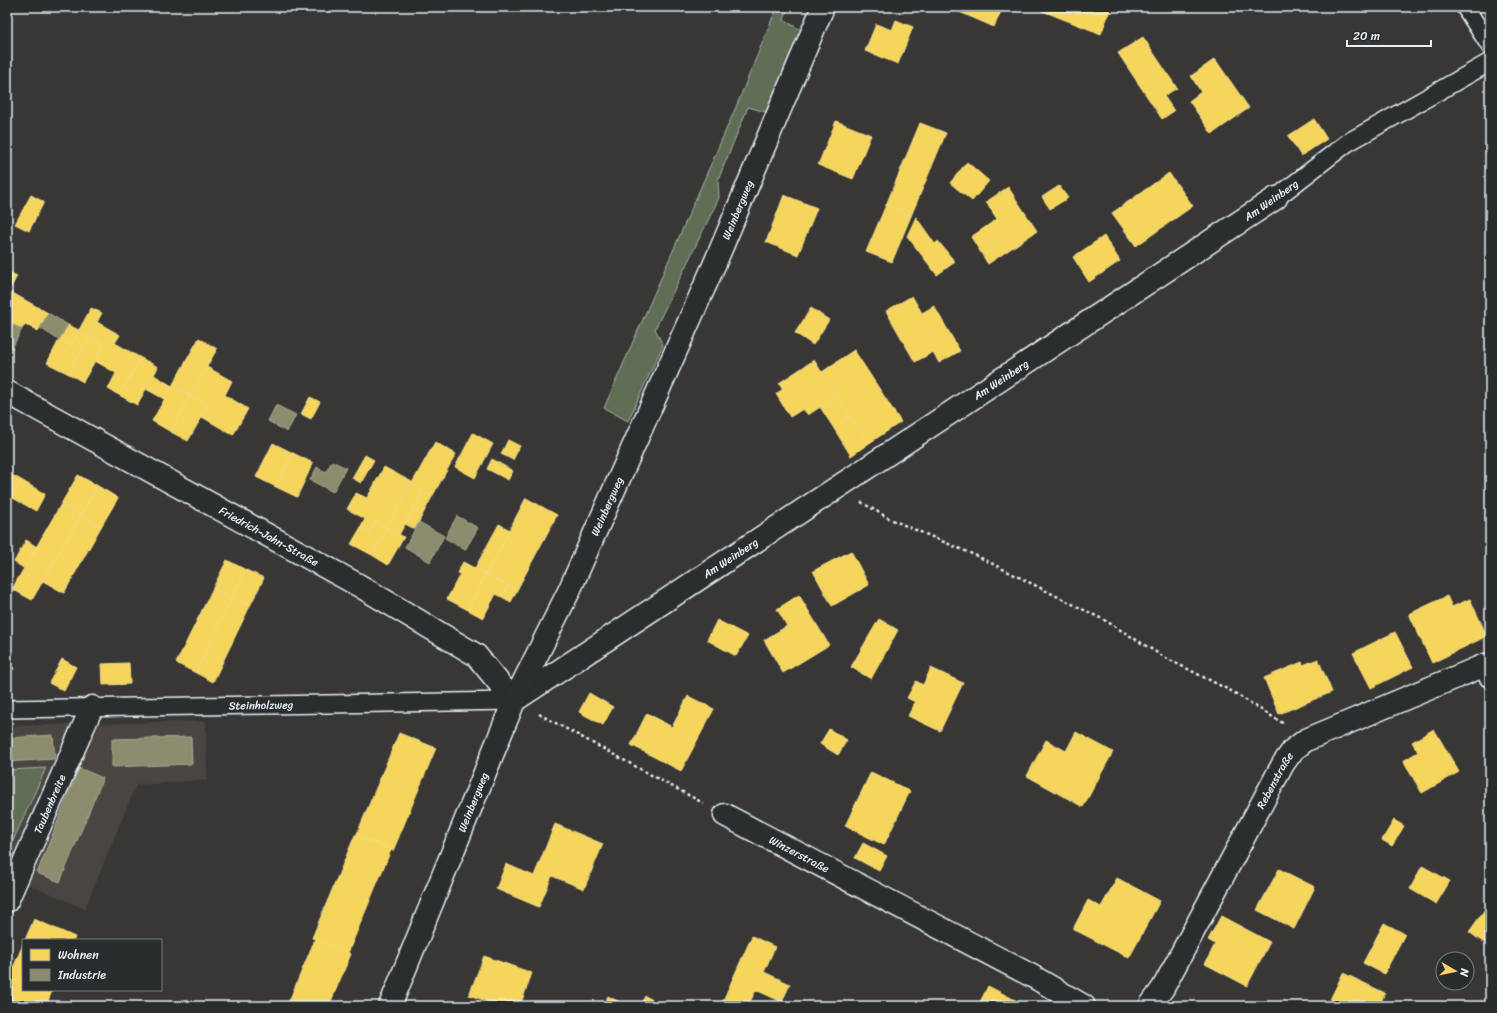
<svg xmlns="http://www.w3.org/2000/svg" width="1497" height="1013" font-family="Sriracha,sans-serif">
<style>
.built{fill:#494440}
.green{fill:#606e57;stroke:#a4b0a8}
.homes{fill:#f6d55c;stroke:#f2dd8b}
.industry{fill:#8c8c6e;stroke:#a8aa97}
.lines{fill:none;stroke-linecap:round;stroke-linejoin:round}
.lane-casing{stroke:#e8f1f8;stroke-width:20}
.street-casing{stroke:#e8f1f8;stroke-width:25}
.path{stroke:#e8f1f8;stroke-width:2.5;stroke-dasharray:3 3;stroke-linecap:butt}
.lane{stroke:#2a2d2e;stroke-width:17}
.street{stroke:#2a2d2e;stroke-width:22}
.labels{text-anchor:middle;stroke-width:4;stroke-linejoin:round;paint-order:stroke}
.street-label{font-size:11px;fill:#e8f1f8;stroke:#2a2d2e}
</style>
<rect width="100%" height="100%" fill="#383736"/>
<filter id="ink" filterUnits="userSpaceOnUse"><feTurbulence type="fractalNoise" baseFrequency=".025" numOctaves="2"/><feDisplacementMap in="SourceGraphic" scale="8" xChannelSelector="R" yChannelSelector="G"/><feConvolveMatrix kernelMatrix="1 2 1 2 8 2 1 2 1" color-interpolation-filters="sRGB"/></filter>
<g filter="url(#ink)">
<!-- built -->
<polygon class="built" points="206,721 207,780 136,785 85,909 7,875 7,854 46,768 7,770 7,726"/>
<!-- green -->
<g class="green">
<polygon points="777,7 788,7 784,20 803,31 766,112 748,107 718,180 719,198 655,329 663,345 628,421 604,408 736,107"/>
<polygon points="46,768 7,854 7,770"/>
</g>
<!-- homes -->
<g class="homes">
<polygon points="948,7 1003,7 994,27"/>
<polygon points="1041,7 1107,7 1111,8 1101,34 1040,10"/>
<polygon points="896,20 913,27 898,64 865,51 876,24 892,30"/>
<polygon points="1143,37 1177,88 1164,96 1174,111 1162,119 1118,53"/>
<polygon points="1215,59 1249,108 1212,134 1189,101 1201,92 1191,76"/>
<polygon points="1314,119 1327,139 1301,156 1288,136"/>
<polygon points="836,121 871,135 853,179 818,165"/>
<polygon points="920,123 946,133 911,216 886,205"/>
<polygon points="967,162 989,181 972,201 950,183"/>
<polygon points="1169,173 1193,206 1136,246 1112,213"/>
<polygon points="1059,186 1068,198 1050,209 1042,197"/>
<polygon points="1008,187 1037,231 988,264 971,237 997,219 986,202"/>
<polygon points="31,195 44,202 29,231 15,224"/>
<polygon points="784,195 817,208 798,255 766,242"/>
<polygon points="886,205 911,216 892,262 866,252"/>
<polygon points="916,217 935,244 938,241 955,262 937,275 907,236"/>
<polygon points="1104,236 1120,261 1089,282 1073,257"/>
<polygon points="7,271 17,276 7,295"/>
<polygon points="9,291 48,313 38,331 25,324 22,329 8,322 13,314 7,311 7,295"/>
<polygon points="912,296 922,313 934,306 960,351 939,363 933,352 915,362 886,311"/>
<polygon points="91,308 102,313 97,322 120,335 115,343 141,358 119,395 108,389 116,373 95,361 104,345 79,330"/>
<polygon points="811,308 829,320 813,345 795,333"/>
<polygon points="68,325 79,330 71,346 59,340"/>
<polygon points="79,330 89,336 69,374 47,363 59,340 71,346"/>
<polygon points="89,336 104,345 83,382 69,374"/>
<polygon points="199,338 217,349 190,396 172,386"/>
<polygon points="854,350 901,422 868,444 822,372"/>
<polygon points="141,358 158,367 154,375 172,386 164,399 146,389 137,405 119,395"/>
<polygon points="814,360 837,396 808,415 803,409 790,417 776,394 783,389 779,383"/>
<polygon points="207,367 232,381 225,395 248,409 233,435 202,417 208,406 190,396"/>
<polygon points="172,386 190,396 171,432 152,421"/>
<polygon points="190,396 208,406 188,441 171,432"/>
<polygon points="837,396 850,416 833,427 820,407"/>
<polygon points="310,397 320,402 311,419 301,414"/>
<polygon points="850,416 868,444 851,456 833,427"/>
<polygon points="473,433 493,444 475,478 455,467"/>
<polygon points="508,440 520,446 513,460 501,454"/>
<polygon points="435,442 456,454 432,497 423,492 399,535 387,528"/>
<polygon points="273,443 293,453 276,487 256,477"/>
<polygon points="293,453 313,463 297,497 276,487"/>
<polygon points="365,455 374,460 361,483 352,478"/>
<polygon points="492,459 513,471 508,480 487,469"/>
<polygon points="384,467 412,482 387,528 376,522 370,532 361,527 365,519 347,509 356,493 367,498"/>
<polygon points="7,472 21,480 7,505"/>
<polygon points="78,475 98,486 81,515 61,504"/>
<polygon points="21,480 45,494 36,511 11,497"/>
<polygon points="98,486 118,498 101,527 81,515"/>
<polygon points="423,492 432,497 415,529 405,524"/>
<polygon points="526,498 557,515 517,590 486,574"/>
<polygon points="61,504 81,515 32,600 12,589"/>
<polygon points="81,515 101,527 64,593 43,581"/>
<polygon points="376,522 387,528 372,555 351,544 361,527 370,532"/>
<polygon points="499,524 510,530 486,574 475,568"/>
<polygon points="387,528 404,537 388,565 372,555"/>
<polygon points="26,540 37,547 25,569 14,562"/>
<polygon points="851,551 869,585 832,606 813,571"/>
<polygon points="227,560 246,570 232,598 213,588"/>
<polygon points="463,562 486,574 468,610 447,599 460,574 457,573"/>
<polygon points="246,570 264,578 250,606 232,598"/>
<polygon points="486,574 508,586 502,597 496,594 483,618 468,610"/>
<polygon points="508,586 517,590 511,602 502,597"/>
<polygon points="213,588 232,598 196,673 176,663"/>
<polygon points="799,595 829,645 783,673 764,640 787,626 777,609"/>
<polygon points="1447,596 1452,607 1470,599 1487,636 1432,663 1409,614"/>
<polygon points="232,598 250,606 213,682 196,673"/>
<polygon points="879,619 898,630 871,679 851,667"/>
<polygon points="717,620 748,636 736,656 707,640"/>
<polygon points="1395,632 1413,667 1371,688 1353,653"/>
<polygon points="62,659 76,667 64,691 49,683"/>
<polygon points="1318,659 1332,692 1279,714 1264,678 1302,662 1303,665"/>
<polygon points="129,663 130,684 103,685 102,664"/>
<polygon points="7,664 14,668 7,678"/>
<polygon points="931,668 963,683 940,731 908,716 915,702 907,698 916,681 923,685"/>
<polygon points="589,693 613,707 603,725 579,712"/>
<polygon points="688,696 714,709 681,771 631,745 647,713 672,727"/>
<polygon points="829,729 847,740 838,755 820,744"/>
<polygon points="1434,729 1459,772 1422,793 1403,761 1418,752 1412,742"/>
<polygon points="1076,732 1113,752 1083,807 1027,776 1046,740 1066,751"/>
<polygon points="399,733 436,748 393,851 356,836"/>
<polygon points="871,772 910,791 884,845 845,826"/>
<polygon points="1394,820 1404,826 1392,846 1382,840"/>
<polygon points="555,824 603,844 584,889 552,876 539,907 496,889 506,864 534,876"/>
<polygon points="355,835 391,850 348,953 312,938"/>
<polygon points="863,843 887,856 879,871 855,858"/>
<polygon points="1422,866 1450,881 1436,904 1410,889"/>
<polygon points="1279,869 1315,887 1294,929 1257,910"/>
<polygon points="1117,878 1160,901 1129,958 1073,929 1088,900 1101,907"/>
<polygon points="1490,902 1490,947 1469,932"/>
<polygon points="1221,916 1270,942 1247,986 1205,964 1215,944 1208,940"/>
<polygon points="34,919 75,937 74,940 25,940"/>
<polygon points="1384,923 1405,934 1384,974 1363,963"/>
<polygon points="752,936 775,947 764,972 790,984 782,1002 756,990 748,1006 723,1006 721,1005"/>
<polygon points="315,939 351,954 329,1006 287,1006"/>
<polygon points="23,944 23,984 9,978"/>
<polygon points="484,956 532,973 520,1006 501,1006 469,995"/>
<polygon points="1343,973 1385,993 1379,1006 1327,1006"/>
<polygon points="9,978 23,984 23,990 36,990 50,996 46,1006 7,1006 7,982"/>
<polygon points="988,986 1021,1003 1020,1006 978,1006"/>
<polygon points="36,990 52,990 50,996"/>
<polygon points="608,996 627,1006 603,1006"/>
<polygon points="645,996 665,1006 640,1006"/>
</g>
<!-- industry -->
<g class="industry">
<polygon points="48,313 68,325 59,340 40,328"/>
<polygon points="8,322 22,329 10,352 7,350"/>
<polygon points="276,405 296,415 287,432 268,421"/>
<polygon points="332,461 346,468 333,492 310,480 317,467 326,472"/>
<polygon points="457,516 478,528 465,550 445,538"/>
<polygon points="419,522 444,536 430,562 405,547"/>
<polygon points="53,735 55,759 7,762 7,738"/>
<polygon points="191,737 192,764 112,767 112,739"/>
<polygon points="79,768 103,778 60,882 37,873"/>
</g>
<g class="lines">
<defs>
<g id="lane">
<polyline points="1465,7 1490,46"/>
<polyline points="1276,198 1347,143 1490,62"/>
<path id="s1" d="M7 709 514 701"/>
</g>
<g id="street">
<path id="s2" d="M7 392 360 586 476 655 514 701"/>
<path id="s3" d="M515 700 1276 198"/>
<path id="s4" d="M725 815 1032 976 1084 1006"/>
<path id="s5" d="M7 901 92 707"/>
<path id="s6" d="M390 1006 514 701 569 591 715 263 823 7"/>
<path id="s7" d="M1150 1006 1163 988 1283 764 1293 750 1306 740 1485 665 1490 676"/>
</g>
</defs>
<!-- lane casing -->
<use href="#lane" class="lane-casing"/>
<!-- street casing -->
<use href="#street" class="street-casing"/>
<!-- path -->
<g class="path">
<polyline points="861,502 890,519 977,556 1106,621 1164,657 1233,692 1284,724"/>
<polyline points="539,714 703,803"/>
</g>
<!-- lane -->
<use href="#lane" class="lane"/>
<!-- street -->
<use href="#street" class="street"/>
</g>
</g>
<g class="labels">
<!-- street labels -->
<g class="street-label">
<text transform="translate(1271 200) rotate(-35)" y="4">Am Weinberg</text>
<text dy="4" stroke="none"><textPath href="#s6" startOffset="869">Weinbergweg</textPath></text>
<text dy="4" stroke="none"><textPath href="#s3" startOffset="582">Am Weinberg</textPath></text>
<text dy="4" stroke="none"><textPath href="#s6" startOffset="545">Weinbergweg</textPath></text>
<text dy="4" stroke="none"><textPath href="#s2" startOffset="299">Friedrich-Jahn-Straße</textPath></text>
<text dy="4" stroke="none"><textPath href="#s3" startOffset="258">Am Weinberg</textPath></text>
<text dy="4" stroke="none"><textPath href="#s1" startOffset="254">Steinholzweg</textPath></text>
<text dy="4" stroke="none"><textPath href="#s7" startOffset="258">Rebenstraße</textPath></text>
<text dy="4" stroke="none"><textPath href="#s6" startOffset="220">Weinbergweg</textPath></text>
<text dy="4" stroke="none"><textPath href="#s5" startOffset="106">Taubenbreite</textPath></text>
<text dy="4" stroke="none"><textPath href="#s4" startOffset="84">Winzerstraße</textPath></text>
</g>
</g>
<!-- margin -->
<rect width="1497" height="1013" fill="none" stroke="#2a2d2e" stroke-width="24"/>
<rect x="12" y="12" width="1473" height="989" fill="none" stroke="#e8f1f8" stroke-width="1.5" filter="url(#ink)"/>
<!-- legend -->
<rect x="22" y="939" width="140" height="52" fill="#2a2d2e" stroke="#767b7f"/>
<rect x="30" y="949" width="20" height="12" fill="#f6d55c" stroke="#767b7f"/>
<text x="58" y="959" font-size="12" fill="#e8f1f8">Wohnen</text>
<rect x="30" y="969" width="20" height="12" fill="#8c8c6e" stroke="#767b7f"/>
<text x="58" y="979" font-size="12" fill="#e8f1f8">Industrie</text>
<!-- north arrow -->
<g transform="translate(1455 971) rotate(99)"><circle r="19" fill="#2a2d2e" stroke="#767b7f"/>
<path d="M0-3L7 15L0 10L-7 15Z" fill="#ffd166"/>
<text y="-6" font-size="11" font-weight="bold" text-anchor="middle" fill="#e8f1f8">N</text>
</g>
<!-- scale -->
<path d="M1347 40v6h84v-6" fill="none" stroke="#e8f1f8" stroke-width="2"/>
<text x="1353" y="40" font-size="12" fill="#e8f1f8" stroke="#2a2d2e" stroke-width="3" paint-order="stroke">20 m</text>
</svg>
